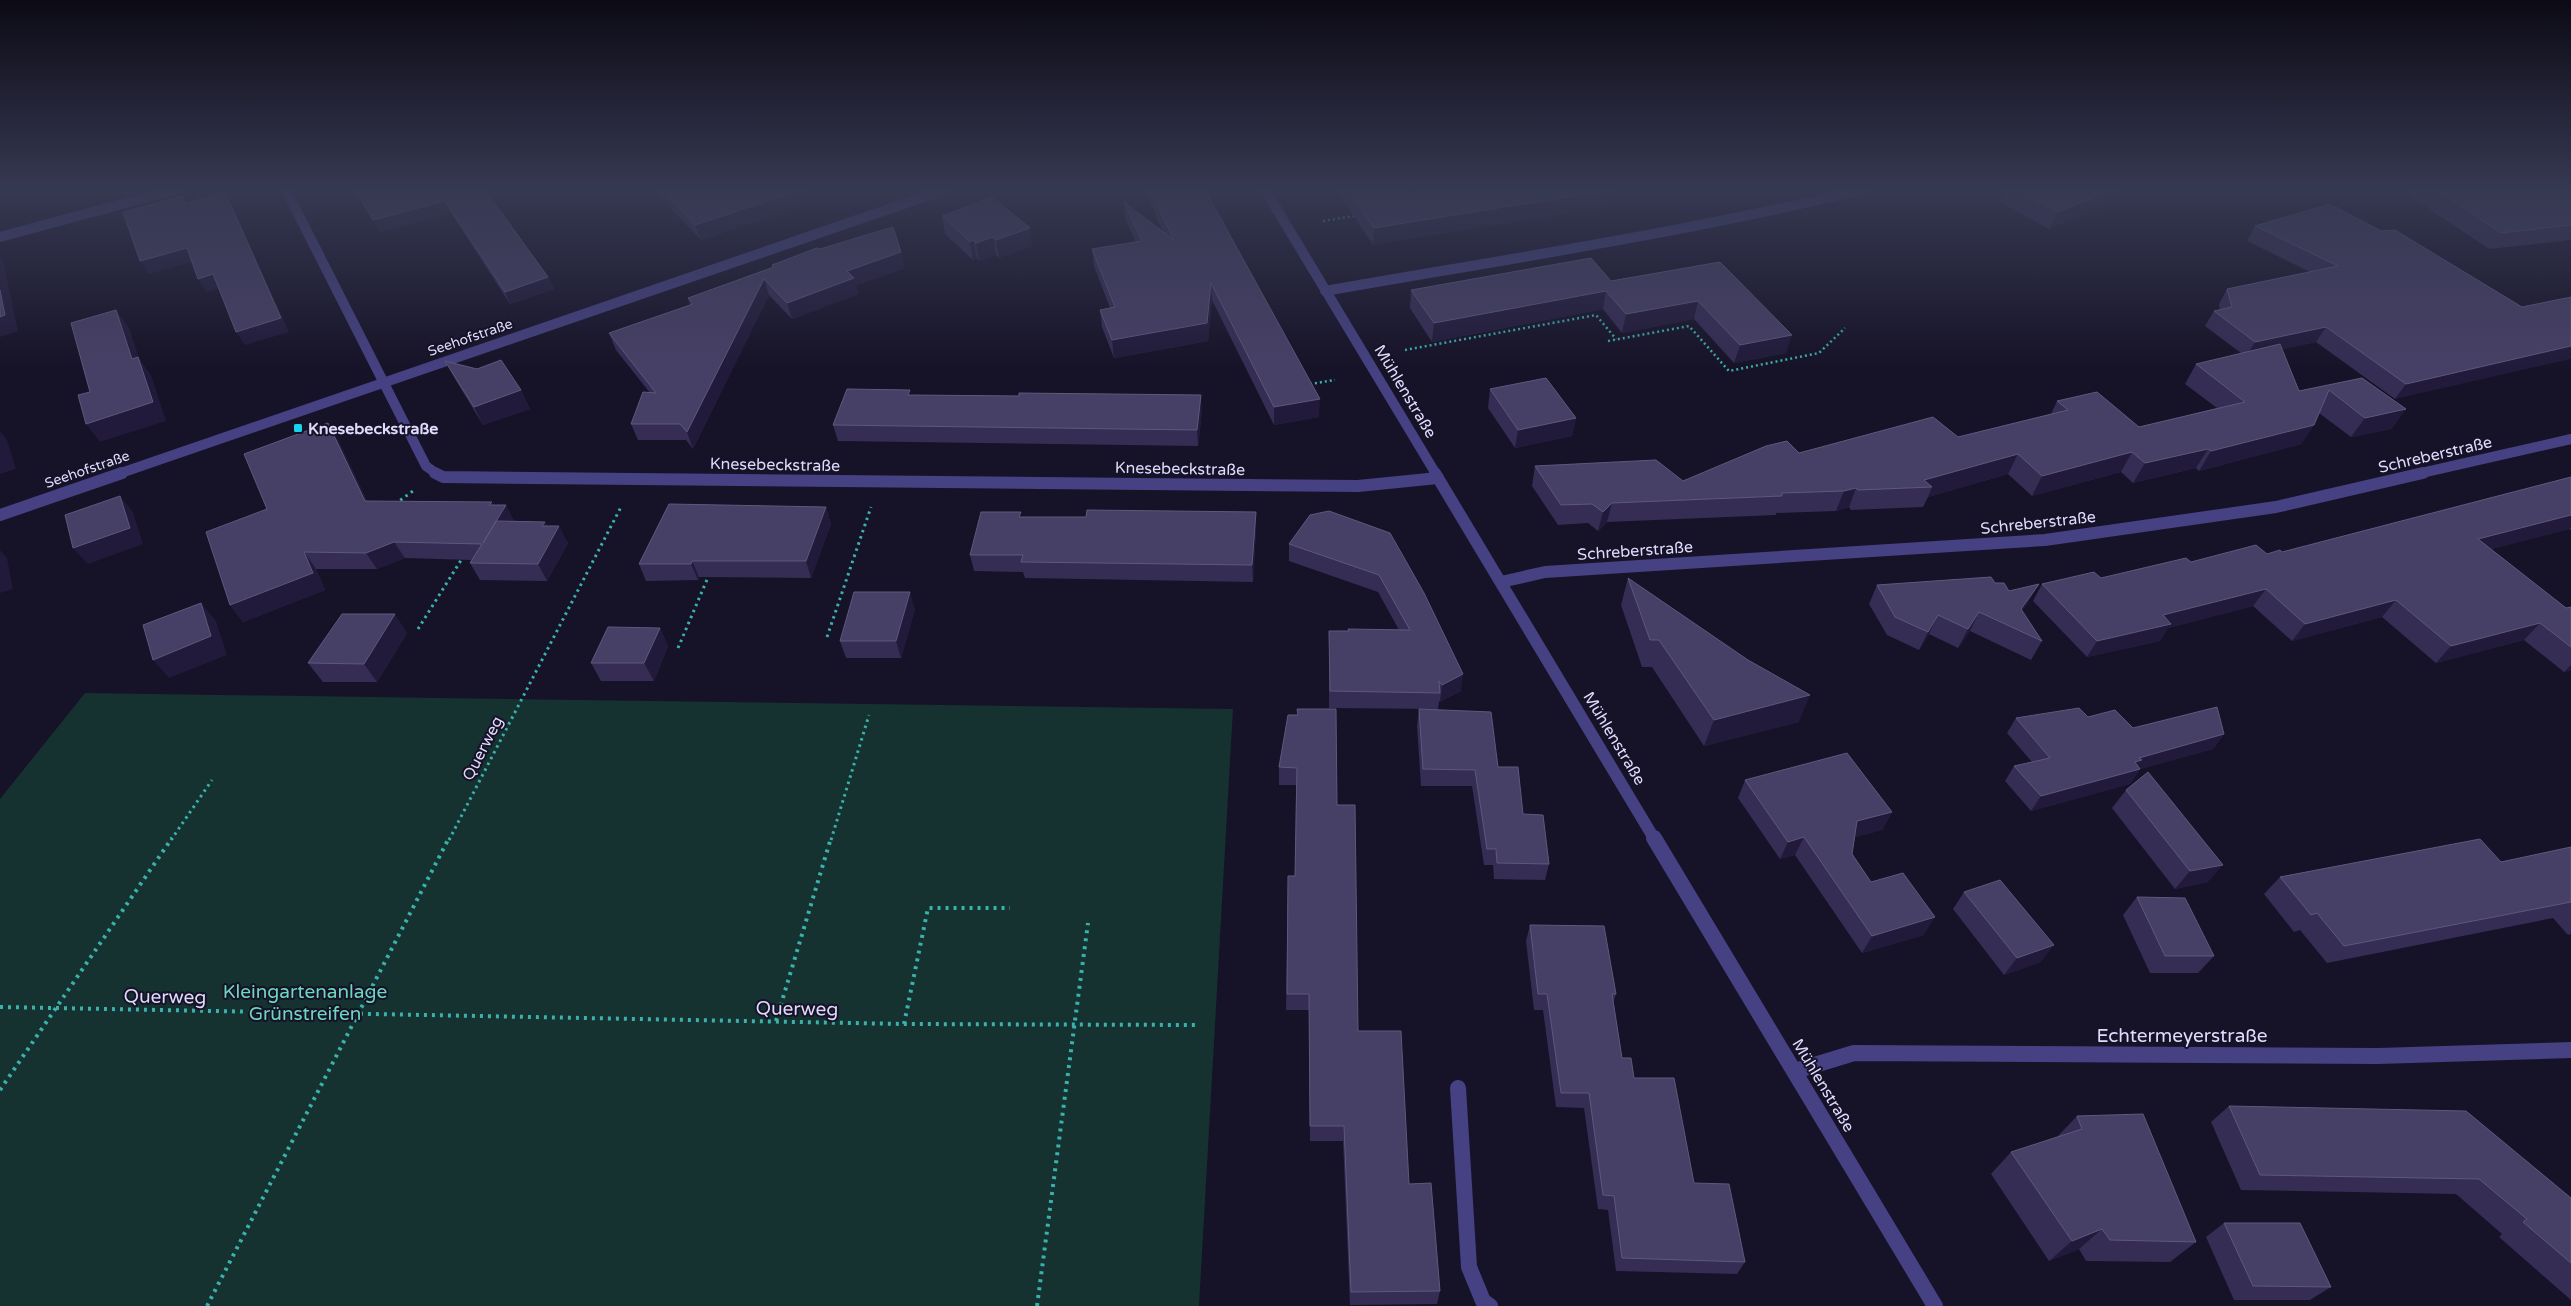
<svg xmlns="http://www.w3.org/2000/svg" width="2571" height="1306" font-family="'Varela Round',sans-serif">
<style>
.green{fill:#153130}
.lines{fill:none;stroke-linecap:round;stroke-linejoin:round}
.path-far2{stroke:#3ab1ac;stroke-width:2.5;stroke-dasharray:2 3;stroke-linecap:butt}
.path-far1{stroke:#3ab1ac;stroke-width:3;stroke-dasharray:2.5 4;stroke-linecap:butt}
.path{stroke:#3ab1ac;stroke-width:4;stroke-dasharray:3 5;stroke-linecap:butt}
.minor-far2{stroke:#454182;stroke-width:10}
.minor-far1{stroke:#454182;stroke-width:12}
.minor{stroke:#454182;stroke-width:16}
.wall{fill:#352d54}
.shaded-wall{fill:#211a3a}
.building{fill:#474066;stroke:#5f587d}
.poi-dot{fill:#17d3ed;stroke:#161227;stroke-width:2}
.labels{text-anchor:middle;stroke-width:4;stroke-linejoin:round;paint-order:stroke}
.far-street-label{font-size:14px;fill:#dfdbfc;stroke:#161227}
.street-label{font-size:16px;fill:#dfdbfc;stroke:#161227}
.poi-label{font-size:16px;font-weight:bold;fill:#dfdbfc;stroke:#161227;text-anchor:start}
.near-park-label{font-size:19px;fill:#6cd7be;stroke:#161227}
.near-street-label{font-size:19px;fill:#dfdbfc;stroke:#161227}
</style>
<rect width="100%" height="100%" fill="#161227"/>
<!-- green -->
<polygon class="green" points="85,693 1233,709 1199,1306 0,1306 0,799"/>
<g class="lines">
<!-- path-far2 -->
<g class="path-far2">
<polyline points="1323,221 1354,216"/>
<polyline points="1608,341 1689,326 1729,371 1819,353 1845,328"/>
<polyline points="1405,350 1596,315 1616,339"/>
<polyline points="1310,384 1335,380"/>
</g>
<!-- path-far1 -->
<g class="path-far1">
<polyline points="395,504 413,491"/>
<polyline points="418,629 463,557"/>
<polyline points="827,637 871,507"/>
<polyline points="678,648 709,575"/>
<polyline points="171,840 212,780"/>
<polyline points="449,840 622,505"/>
<polyline points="831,840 869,715"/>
</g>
<!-- path -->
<g class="path">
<polyline points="0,1007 904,1024 1197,1025"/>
<polyline points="776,1021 831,838"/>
<polyline points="904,1024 928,908 1010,908"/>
<polyline points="0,1090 172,838"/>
<polyline points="207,1306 449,838"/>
<polyline points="1037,1306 1088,923"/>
</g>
<!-- minor-far2 -->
<g class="minor-far2">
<polyline points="285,188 426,466 437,474"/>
<polyline points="1264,188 1436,474"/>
<polyline points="0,237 182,188"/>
<path d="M1325 291C1507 259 1690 232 1869 188"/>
<polyline points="118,474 950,188"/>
<polyline points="2417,474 2571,439"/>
</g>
<!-- minor-far1 -->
<g class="minor-far1">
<polyline points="435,473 443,477 1358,486 1438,478"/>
<polyline points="1435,473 1655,840"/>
<polyline points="0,515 122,473"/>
<polyline points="1501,582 1545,572 2045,540 2276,507 2423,473"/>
</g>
<!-- minor -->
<g class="minor">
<polyline points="1654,838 1935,1306"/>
<polyline points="1795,1071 1854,1053 2378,1056 2571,1050"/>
<polyline points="1458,1088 1469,1267 1483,1301 1490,1306"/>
</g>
</g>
<!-- wall -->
<g class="wall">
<polygon points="353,188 500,188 504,197 493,200 548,277 554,289 510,304 451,213 380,232"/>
<polygon points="652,188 856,188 701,240"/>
<polygon points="1143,188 1204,188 1319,417 1274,425 1212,300 1208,341 1114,358 1102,327 1100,310 1110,308 1094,266 1092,249 1136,242 1125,218 1124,202 1163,232"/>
<polygon points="1335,188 1404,188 1373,245"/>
<polygon points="2006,188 2151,188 2049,229 2000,202"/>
<polygon points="2409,188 2571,188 2571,240 2489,249 2410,196 2413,191"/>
<polygon points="942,216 1032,246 999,258 996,255 979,261 977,258 973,260 945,234"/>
<polygon points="2255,226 2522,307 2395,399 2316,342 2282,349 2299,391 2362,378 2406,409 2391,429 2351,437 2319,413 2314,425 2301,444 2199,471 2196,468 2133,483 2121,472 2032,496 2008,474 1928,497 1923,507 1851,510 1849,507 1836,511 1776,513 1776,515 1607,522 1598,531 1588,523 1558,525 1532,486 1535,466 1683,481 1799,453 1958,437 2051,414 2057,401 2139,427 2217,408 2185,384 2196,364 2241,353 2205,326 2214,311 2220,310 2219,304 2227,289 2310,272 2247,241"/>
<polygon points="1720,262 1786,353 1734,363 1694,319 1622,333 1603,309 1432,342 1410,308 1411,290 1611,281"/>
<polygon points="772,265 905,268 856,285 858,294 792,319 769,295 693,449 686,440 638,440 631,424 650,393 616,350 609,333 690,305 688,298 772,267"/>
<polygon points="445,361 521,390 530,409 483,425 455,379"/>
<polygon points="1490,389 1576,418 1572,436 1515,448 1488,408"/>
<polygon points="911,395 1019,396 1202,411 1198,446 838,441 833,425"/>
<polygon points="338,440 367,501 493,505 515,521 547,526 568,543 547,581 480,580 470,563 472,560 405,558 377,569 316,569 325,590 243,622 230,605 267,509"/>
<polygon points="2571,477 2571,530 2569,529 2491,549 2566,608 2571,607 2571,670 2564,672 2524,640 2436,663 2382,617 2292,641 2253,606 2168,628 2160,641 2087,657 2033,601 2042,584 2101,578 2191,562 2282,552"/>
<polygon points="826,507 831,524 811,578 699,577 698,580 646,581 639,564"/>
<polygon points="1256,512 1256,528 1253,582 1025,578 1023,572 974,571 970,555 1022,517 1086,517"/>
<polygon points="1390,533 1461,691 1440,702 1439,701 1438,709 1329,708 1329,631 1348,631 1399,630 1378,592 1289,561 1289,544"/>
<polygon points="1628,578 1799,722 1704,746 1652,667 1642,667 1621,605"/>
<polygon points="1995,583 2009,591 2039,584 2028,602 2022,611 2042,641 2031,660 1970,631 1958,648 1929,634 1919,650 1887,635 1869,604 1877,585"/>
<polygon points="915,609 901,658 846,658 840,641"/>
<polygon points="660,628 668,646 654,681 601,681 591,663"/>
<polygon points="407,633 377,682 323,682 308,663"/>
<polygon points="1419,709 1498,767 1549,864 1545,880 1494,879 1493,865 1484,865 1472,786 1421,786 1417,726"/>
<polygon points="1297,715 1337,805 1358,1031 1409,1184 1440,1291 1437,1304 1350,1305 1343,1141 1310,1141 1309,1010 1286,1010 1288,876 1295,876 1296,785 1279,785 1279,767"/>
<polygon points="2088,717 2133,728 2224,734 2213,749 2140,769 2130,784 2031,811 2005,781 2014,766 2032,762 2007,733 2016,718"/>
<polygon points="1745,780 1892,812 1882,830 1855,837 1852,854 1871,882 1924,935 1862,953 1795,855 1780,859 1738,798"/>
<polygon points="2126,790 2208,882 2175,889 2112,808"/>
<polygon points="2571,847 2571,934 2568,935 2553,918 2327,963 2300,930 2294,932 2264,894 2280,877 2501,862"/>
<polygon points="1964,892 2041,962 2004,975 1953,909"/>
<polygon points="2137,897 2214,956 2198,973 2150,973 2123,915"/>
<polygon points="1530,925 1616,994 1613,1003 1622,1058 1694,1183 1745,1262 1737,1274 1616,1271 1608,1210 1598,1209 1584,1108 1556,1107 1543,1010 1534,1010 1526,941"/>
<polygon points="2229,1106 2571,1198 2571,1300 2499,1237 2502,1234 2456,1194 2241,1190 2211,1122"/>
<polygon points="2077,1116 2196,1242 2170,1262 2086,1261 2079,1249 2049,1261 1991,1174 2011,1152 2057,1137"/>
<polygon points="2224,1223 2331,1287 2310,1300 2234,1300 2206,1237"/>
</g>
<!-- shaded-wall -->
<g class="shaded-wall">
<polygon points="0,188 18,188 0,193"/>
<polygon points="490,188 500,188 504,197 491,201 485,190"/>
<polygon points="808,188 856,188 701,240 695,225"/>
<polygon points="1623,188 1727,188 1373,245 1374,228"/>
<polygon points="2117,188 2151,188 2049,229 2057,212"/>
<polygon points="225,192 232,205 289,332 245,345 236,332"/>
<polygon points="445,201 451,213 380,232 373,220"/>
<polygon points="1030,228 1032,246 999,258 996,240"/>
<polygon points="993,237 996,255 979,261 976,243"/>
<polygon points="973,240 977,258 973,260 970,242"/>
<polygon points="187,248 195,261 149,274 140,261"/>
<polygon points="901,252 905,268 856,285 858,294 792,319 787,303 847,271"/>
<polygon points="0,257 3,261 18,331 0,337"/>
<polygon points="213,274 221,288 206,292 198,279"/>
<polygon points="548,277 554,289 510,304 505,292"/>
<polygon points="764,279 769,295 693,449 687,432"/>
<polygon points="1211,283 1212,300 1208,341 1114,358 1112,340"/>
<polygon points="1606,291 1603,309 1432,342 1434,323"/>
<polygon points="1698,301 1694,319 1622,333 1626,314"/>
<polygon points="116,310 129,328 139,358 151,375 166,421 100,442 86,424 132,359"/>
<polygon points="2326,327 2316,342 2246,357 2255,342"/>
<polygon points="1792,335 1786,353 1734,363 1740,345"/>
<polygon points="2571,346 2571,359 2395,399 2406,384"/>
<polygon points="521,390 530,409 483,425 474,407"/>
<polygon points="1201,395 1202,411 1198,446 1197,430"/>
<polygon points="1320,399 1319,417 1274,425 1274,407"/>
<polygon points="2406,409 2391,429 2351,437 2365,418"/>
<polygon points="1576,418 1572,436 1515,448 1518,430"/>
<polygon points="328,423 338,440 375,518 365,501"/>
<polygon points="2314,425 2301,444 2199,471 2211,451"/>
<polygon points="0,431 7,440 16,469 0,474"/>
<polygon points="2208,449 2196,468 2133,483 2145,463"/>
<polygon points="2132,452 2121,472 2032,496 2042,476"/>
<polygon points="2018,454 2008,474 1928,497 1932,487 1924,480"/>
<polygon points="1856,488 1849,507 1836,511 1844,491"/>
<polygon points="120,496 133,512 143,544 88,564 73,548"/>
<polygon points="492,502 499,516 506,505 515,522 492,560 489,505"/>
<polygon points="1612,503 1607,522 1598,531 1603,512"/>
<polygon points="826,507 831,524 811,578 806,561"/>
<polygon points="1256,512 1256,528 1253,582 1252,565"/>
<polygon points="2571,515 2571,527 2569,529 2464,556 2478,539"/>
<polygon points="545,522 553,538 559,526 568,543 547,581 538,564 542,526"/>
<polygon points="394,542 405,558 377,569 366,553"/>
<polygon points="0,550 7,558 13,589 0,593"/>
<polygon points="304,552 316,569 325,590 243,622 230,605"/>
<polygon points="692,561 699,577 698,580 691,564"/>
<polygon points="2039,584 2028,602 2011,628 2021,609"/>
<polygon points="2266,589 2253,606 2168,628 2160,641 2087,657 2097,641 2163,615"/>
<polygon points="910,592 915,609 901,658 896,641"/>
<polygon points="2396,600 2382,617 2292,641 2305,624"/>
<polygon points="201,603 216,621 227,655 169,678 153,660"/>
<polygon points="1979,612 1970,631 1958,648 1968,629"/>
<polygon points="395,614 407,633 377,682 364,664"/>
<polygon points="1938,615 1929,634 1919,650 1928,632"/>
<polygon points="2540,623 2524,640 2436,663 2451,646"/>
<polygon points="660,628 668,646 654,681 644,663"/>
<polygon points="2571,665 2571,670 2564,672"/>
<polygon points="1463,674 1461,691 1440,702 1442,685"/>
<polygon points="1810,695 1799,722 1704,746 1714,720"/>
<polygon points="2224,734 2213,749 2140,769 2130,784 2031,811 2041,796 2139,758"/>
<polygon points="1892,812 1882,830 1848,839 1857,821"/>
<polygon points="1804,837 1795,855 1780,859 1788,842"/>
<polygon points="2223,865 2208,882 2175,889 2190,871"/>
<polygon points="1935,917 1924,935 1862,953 1872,936"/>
<polygon points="2054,945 2041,962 2004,975 2017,958"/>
<polygon points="2102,1229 2079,1249 2049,1261 2072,1241"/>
</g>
<!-- building -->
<g class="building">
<polygon points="354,188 490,188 485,190 548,277 505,292 445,201 373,220"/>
<polygon points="661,188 808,188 695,225"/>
<polygon points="1149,188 1204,188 1320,399 1274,407 1211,283 1207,323 1112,340 1100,310 1115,307 1092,249 1142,241 1124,202 1174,240"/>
<polygon points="1347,188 1404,188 1408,193 1441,188 1623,188 1374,228"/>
<polygon points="2012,188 2117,188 2057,212"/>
<polygon points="2433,188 2571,188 2571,225 2501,233"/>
<polygon points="225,192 281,318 236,332 213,274 198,279 187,248 140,261 123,212 183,196 186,203"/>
<polygon points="992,197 1030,228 996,240 993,237 976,243 973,240 970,242 942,216"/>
<polygon points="2330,204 2381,231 2395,230 2522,307 2571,297 2571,346 2406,384 2326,327 2255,342 2214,311 2232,307 2227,289 2338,266 2255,226"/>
<polygon points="893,227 901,252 847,271 854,278 787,303 764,279 687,432 680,424 631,424 643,392 656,393 609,333 693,304 688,298 774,267 772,265 817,248 820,249"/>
<polygon points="1591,258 1611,281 1720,262 1792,335 1740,345 1698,301 1626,314 1606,291 1434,323 1411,290"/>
<polygon points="0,290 5,315 0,317"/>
<polygon points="116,310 132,359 138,357 153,402 86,424 78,395 90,392 71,323"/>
<polygon points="2280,344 2299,391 2362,378 2406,409 2365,418 2329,390 2314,425 2211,451 2208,449 2145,463 2132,452 2042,476 2018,454 1924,480 1932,487 1858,490 1856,488 1844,491 1782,493 1782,496 1612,503 1603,512 1592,504 1561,505 1535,466 1656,460 1683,481 1766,446 1787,441 1799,453 1933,417 1958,437 2068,410 2057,401 2097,392 2139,427 2245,402 2196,364"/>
<polygon points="501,360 521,390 474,407 445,361 477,369"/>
<polygon points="1546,378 1576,418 1518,430 1490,389"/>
<polygon points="847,389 910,390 908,395 1019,396 1019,393 1201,395 1197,430 833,425"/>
<polygon points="328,423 365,501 492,502 489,505 506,505 483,543 496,521 545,522 542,526 559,526 538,564 470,563 482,544 394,542 366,553 304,552 313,573 230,605 206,532 267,509 244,454"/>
<polygon points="2571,477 2571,515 2478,539 2566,608 2571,607 2571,647 2540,623 2451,646 2396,600 2305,624 2266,589 2163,615 2171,624 2097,641 2042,584 2094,572 2101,578 2186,558 2191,562 2256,545 2267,554 2280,550 2282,552"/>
<polygon points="120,496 130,528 73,548 65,515"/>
<polygon points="669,504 826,507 806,561 692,561 691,564 639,564"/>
<polygon points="1087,510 1256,512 1252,565 1021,562 1023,555 970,555 981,512 1021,512 1019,517 1086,517"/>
<polygon points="1329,511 1390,533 1424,593 1463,674 1442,685 1439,681 1440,693 1330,691 1329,631 1349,631 1348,629 1410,630 1379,575 1289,544 1310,515"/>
<polygon points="1991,577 1995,583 2004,583 2009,591 2039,584 2021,609 2042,641 1979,612 1968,629 1938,615 1928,632 1895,617 1877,585"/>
<polygon points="1628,578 1748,660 1810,695 1714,720 1659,640 1650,640"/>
<polygon points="854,592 910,592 896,641 840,641"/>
<polygon points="201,603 211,636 153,660 143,625"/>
<polygon points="342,614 395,614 364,664 308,663"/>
<polygon points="608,627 660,628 644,663 591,663"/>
<polygon points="2217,707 2224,734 2139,758 2142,760 2135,762 2140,769 2041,796 2014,766 2050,758 2016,718 2079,708 2088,717 2115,710 2133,728"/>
<polygon points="1297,709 1336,709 1337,805 1355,805 1358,1031 1401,1031 1409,1184 1431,1183 1440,1291 1351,1292 1344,1126 1310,1126 1309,994 1287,994 1288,876 1295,876 1297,768 1279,767 1288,715 1298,715"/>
<polygon points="1419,709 1491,712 1498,767 1518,767 1523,814 1543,815 1549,864 1497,863 1496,849 1487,849 1475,770 1423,769"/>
<polygon points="1847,753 1892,812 1857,821 1852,854 1871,882 1903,873 1935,917 1872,936 1804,837 1788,842 1745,780"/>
<polygon points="2148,772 2223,865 2190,871 2126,790"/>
<polygon points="2480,839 2501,862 2571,847 2571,902 2344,946 2317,913 2311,915 2280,877"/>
<polygon points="2000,880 2054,945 2017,958 1964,892"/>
<polygon points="2137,897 2185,898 2214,956 2165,956"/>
<polygon points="1530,925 1604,926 1616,994 1612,994 1622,1058 1631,1058 1634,1078 1674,1078 1694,1183 1729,1184 1745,1262 1622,1258 1614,1196 1603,1195 1589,1093 1561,1093 1547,994 1538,994"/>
<polygon points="2229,1106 2466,1111 2571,1198 2571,1263 2523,1222 2527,1219 2479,1179 2260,1175"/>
<polygon points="2143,1114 2196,1242 2110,1240 2102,1229 2072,1241 2011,1152 2082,1129 2077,1116"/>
<polygon points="2224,1223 2300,1223 2331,1287 2253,1286"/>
</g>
<!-- sky -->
<linearGradient id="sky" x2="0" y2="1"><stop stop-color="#0c0a15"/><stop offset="0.51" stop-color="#363952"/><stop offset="1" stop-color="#363952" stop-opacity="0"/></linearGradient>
<rect width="2571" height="371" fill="url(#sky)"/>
<!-- markers -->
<rect class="poi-dot" x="293" y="423" width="10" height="10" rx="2.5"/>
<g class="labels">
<!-- far-street labels -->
<g class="far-street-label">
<text transform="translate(470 337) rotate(-19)" y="5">Seehofstraße</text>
<text transform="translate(87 469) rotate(-19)" y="5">Seehofstraße</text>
</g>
<!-- street labels -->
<g class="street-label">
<text transform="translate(1406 391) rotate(59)" y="6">Mühlenstraße</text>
<text transform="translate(2435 454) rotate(-13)" y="6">Schreberstraße</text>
<text transform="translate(775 464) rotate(1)" y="6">Knesebeckstraße</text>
<text transform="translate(1180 468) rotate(1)" y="6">Knesebeckstraße</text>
<text transform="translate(2038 522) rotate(-6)" y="6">Schreberstraße</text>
<text transform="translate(1635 550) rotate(-4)" y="6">Schreberstraße</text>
<text transform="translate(1615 738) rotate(59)" y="6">Mühlenstraße</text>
<text transform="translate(482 748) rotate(-63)" y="6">Querweg</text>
<text transform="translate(1824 1085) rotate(59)" y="6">Mühlenstraße</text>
</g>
<!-- poi labels -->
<g class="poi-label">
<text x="308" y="434">Knesebeckstraße</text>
</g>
<!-- near-park labels -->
<g class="near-park-label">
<text x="305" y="998">Kleingartenanlage<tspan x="305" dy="22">Grünstreifen</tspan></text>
</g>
<!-- near-street labels -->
<g class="near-street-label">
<text transform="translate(165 996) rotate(1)" y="7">Querweg</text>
<text transform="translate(797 1008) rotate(1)" y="7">Querweg</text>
<text x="2182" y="1042">Echtermeyerstraße</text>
</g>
</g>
</svg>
